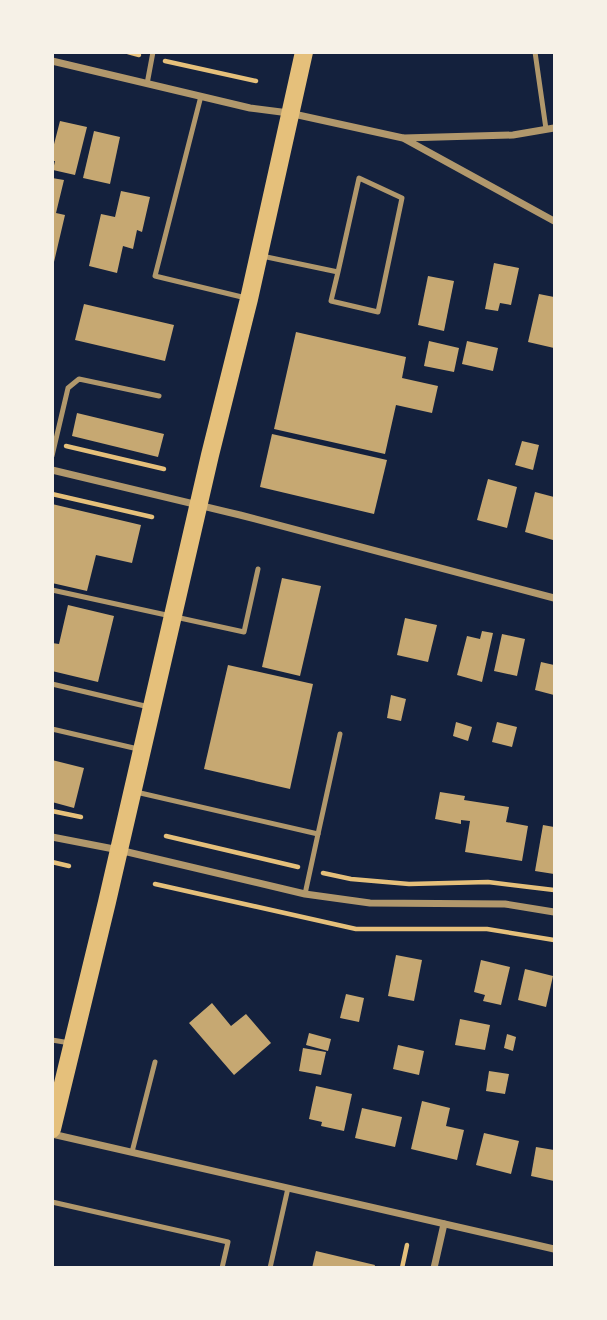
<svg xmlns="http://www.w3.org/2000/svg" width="607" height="1320" font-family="Helvetica,sans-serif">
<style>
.building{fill:#c6a872}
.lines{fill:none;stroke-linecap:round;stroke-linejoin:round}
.path{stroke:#e5c07b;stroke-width:4.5}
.service{stroke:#b1986c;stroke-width:5}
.minor{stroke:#b1986c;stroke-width:7}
.primary{stroke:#e5c07b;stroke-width:18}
</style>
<rect width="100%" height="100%" fill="#14213d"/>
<!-- building -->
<g class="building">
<polygon points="60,121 87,127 75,175 53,170 55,161 52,161 52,152"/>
<polygon points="94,131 120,137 110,184 83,178"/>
<polygon points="52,178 64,180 56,213 65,215 54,262"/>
<polygon points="121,191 150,197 142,232 137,230 133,249 123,246 117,273 89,266 101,214 115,217"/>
<polygon points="494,263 519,268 511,305 500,303 498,311 485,309"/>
<polygon points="428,276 454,281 444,331 418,325"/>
<polygon points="539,294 554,297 554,348 528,342"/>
<polygon points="84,304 174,325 165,361 75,340"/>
<polygon points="296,332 406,357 402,378 438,386 432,413 396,405 385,454 274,429"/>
<polygon points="429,341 459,348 454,372 424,366"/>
<polygon points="467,341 498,348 493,371 462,364"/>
<polygon points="77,413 164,434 158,457 72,436"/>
<polygon points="272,434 387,460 374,514 260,487"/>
<polygon points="522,441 539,445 533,470 515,465"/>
<polygon points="488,479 517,487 507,528 477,520"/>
<polygon points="535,492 554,497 553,540 525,532"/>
<polygon points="52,504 141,525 132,563 96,555 87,591 52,583"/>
<polygon points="282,578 321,586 300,676 262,667"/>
<polygon points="68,605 114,616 98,682 52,671 52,643 59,644"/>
<polygon points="405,618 437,625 428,662 397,655"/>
<polygon points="482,631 493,633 482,682 457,675 467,636 480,639"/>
<polygon points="502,634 525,639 517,676 494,671"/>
<polygon points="541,662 554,665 554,695 535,690"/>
<polygon points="228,665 313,684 290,789 204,769"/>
<polygon points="391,695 406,699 401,721 387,718"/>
<polygon points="456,722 472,727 468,741 453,736"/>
<polygon points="497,722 517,727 512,747 492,742"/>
<polygon points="52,760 84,768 74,808 52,802"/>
<polygon points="440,792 465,796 464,800 509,807 506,822 528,826 522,861 465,852 470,821 461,820 461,824 435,819"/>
<polygon points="543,825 554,827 554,874 535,871"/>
<polygon points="396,955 422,960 414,1001 388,996"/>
<polygon points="481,960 510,967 501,1005 483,1001 485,995 474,992"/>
<polygon points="525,969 553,976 546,1007 518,1000"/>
<polygon points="346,994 364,998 359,1022 340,1018"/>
<polygon points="212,1003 231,1026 246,1014 271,1043 234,1075 189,1023"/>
<polygon points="460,1019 490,1025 485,1050 455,1045"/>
<polygon points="309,1033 331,1039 328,1051 306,1045"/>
<polygon points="507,1034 516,1037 513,1051 504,1048"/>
<polygon points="398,1045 424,1051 419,1075 393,1069"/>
<polygon points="303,1048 326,1052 321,1075 299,1071"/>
<polygon points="489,1071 509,1074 505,1094 486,1091"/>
<polygon points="316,1086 352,1094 344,1131 321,1126 322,1122 309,1119"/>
<polygon points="422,1101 450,1108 446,1126 464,1130 457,1160 411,1149"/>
<polygon points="362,1108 402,1117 395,1147 355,1138"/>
<polygon points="484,1133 519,1141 511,1174 476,1165"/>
<polygon points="536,1147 554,1150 554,1181 531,1176"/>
<polygon points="316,1251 375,1265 374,1268 312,1268"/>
</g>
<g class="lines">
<!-- path -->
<g class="path">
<polyline points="128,52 139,55"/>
<polyline points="165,61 256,81"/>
<polyline points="66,446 164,469"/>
<polyline points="52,494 152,517"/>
<polyline points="52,811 81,817"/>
<polyline points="166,836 298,867"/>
<polyline points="52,862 69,866"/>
<polyline points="323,873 351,879 409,884 488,882 554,890"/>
<polyline points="155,884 356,929 487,929 554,940"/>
<polyline points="402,1268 407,1245"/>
</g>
<!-- service -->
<g class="service">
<polyline points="535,52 546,129"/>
<polyline points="147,84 153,52"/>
<polyline points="201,96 155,276 246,298"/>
<polyline points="262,256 338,272 331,301 378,312 402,198 359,178 338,272"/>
<polyline points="52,456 68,388 79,379 159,396"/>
<polyline points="52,590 244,632 258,569"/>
<polyline points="52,684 149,707"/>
<polyline points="52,729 138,749"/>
<polyline points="136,792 318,834 305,894"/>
<polyline points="318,834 340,734"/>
<polyline points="52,1040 70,1043"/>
<polyline points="132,1152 155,1062"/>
<polyline points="52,1202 228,1242 222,1268"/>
<polyline points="270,1268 288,1188"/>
</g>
<!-- minor -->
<g class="minor">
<polyline points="52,61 250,108 289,113 403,138 554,221"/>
<polyline points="404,138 513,135 554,128"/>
<polyline points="52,470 240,515 554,598"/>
<polyline points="52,837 119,850 305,894 370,903 505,904 554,912"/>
<polyline points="52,1134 554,1249"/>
<polyline points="434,1268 444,1224"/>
</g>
<!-- primary -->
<polyline class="primary" points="52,1129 107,902 210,455 249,299 304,52"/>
</g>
<!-- border -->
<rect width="607" height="1320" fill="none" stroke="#f6f1e7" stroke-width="108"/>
</svg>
